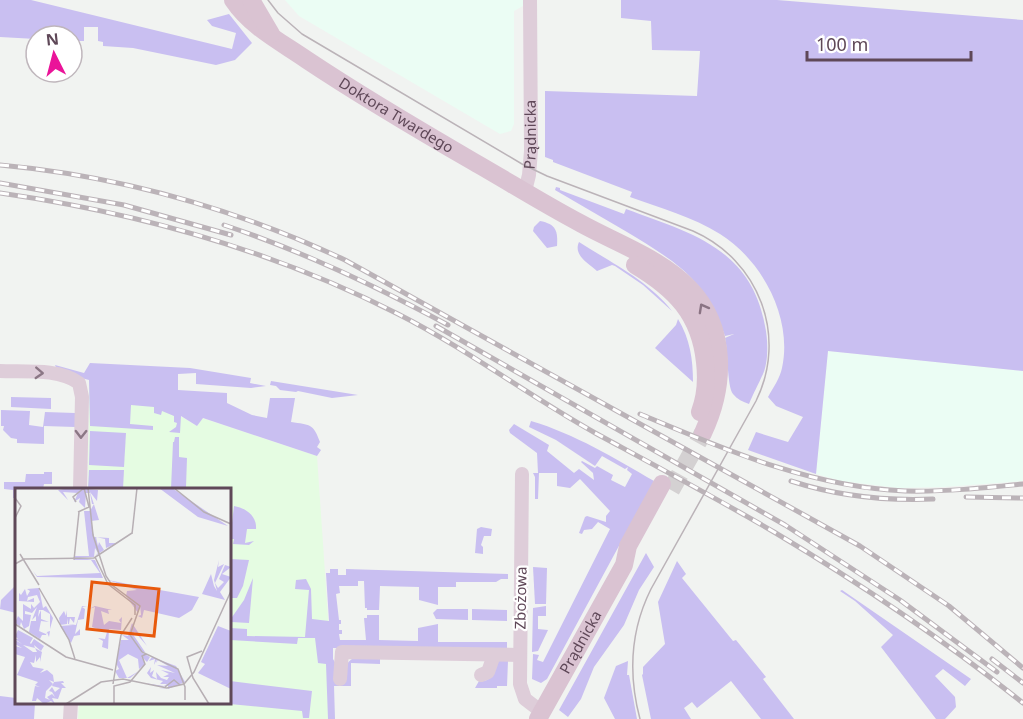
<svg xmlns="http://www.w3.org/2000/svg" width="1023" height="719" font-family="'Noto Sans',sans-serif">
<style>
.commercial{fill:#ebfdf4}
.medical{fill:#e5fce2}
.green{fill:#c9bff1}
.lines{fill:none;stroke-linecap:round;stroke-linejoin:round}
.secondary-tunnel{stroke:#d4d1d2;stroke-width:18;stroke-dasharray:18 9;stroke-linecap:butt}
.street{stroke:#decdd9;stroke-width:14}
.secondary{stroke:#dac3d2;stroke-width:18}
.tram{stroke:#bbb3b8;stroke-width:1.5}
.rail-casing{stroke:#bbb3b8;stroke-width:5}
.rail{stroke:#fff;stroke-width:3;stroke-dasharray:9;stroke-linecap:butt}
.oneway{stroke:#8a7383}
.oneway2{stroke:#8b7785}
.labels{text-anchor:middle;stroke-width:4.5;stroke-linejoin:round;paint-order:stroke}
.street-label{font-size:15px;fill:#5f4858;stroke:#fff}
.inset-road{fill:none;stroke:#b7afb4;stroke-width:1.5}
.view{fill:#e8590c;fill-opacity:0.15;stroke:#e8590c;stroke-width:3}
.inset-edge{fill:none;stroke:#5f4858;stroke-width:3}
</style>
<rect width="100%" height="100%" fill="#f1f3f1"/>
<!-- commercial -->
<g class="commercial">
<polygon points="285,0 523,0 523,6 514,11 514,124 511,131 500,134 299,16"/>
<polygon points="828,351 1023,371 1023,481 943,487 898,488 841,481 816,474"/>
</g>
<!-- medical -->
<polygon class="medical" points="89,381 158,403 197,426 202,418 317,456 335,719 78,719 79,703 230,702 230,490 88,489"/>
<!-- green -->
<g class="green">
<polygon points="0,0 31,0 232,49 236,33 212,26 207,20 229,14 252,43 235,60 216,65 133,48 103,46 103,42 98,41 98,27 84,27 84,41 72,41 72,36 36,36 36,39 0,37"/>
<path d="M621 0H777L1023 20V371L828 351 816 474 748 450 756 432 788 442 803 417 776 406 768 397C773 388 780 378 782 368 793 318 762 260 720 234 693 217 660 208 630 197L632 192 553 162V160L545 157V91L697 96 700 51 652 50 651 21 621 18Z"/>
<path d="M556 187 560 188V190L624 214 626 209C691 233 751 248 765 326 768 339 769 363 762 376 759 383 753 394 749 404 743 402 737 399 733 394 727 387 728 350 725 338L734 334 725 336C705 278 676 262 627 232 603 218 579 204 555 190Z"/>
<path d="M540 221C556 224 558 231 557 246L547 248 533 231 534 227Z"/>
<path d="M579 242C610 262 649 281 672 311L643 285 615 266 612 265 597 271C588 263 573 255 579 242Z"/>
<path d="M678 319C690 339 693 359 693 382L655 348 676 325Z"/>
<path d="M90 363 190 368 251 378 250 383 266 386 251 388 196 384V373L178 374V390L227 393V403L252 415 267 418 270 398H295L291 422C310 425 313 423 320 442L317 447 321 450 317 456 203 418 197 426 181 416 180 433 169 432 176 427 177 423 174 422V416L162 411 161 415 154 413V407L131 405 130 424 153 426V430L90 426 89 380 58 372 55 365 84 373Z"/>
<polygon points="271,381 358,395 332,398 298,391 296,392 280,390 276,386 270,385"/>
<polygon points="11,397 51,398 51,409 11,407"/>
<polygon points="1,410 30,411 29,425 43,427 45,412 75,413 75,427 44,426 44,444 17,443 17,439 11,438 3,430 4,426 1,426"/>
<path d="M531 421C575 434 614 458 654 481L547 679 541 683 532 679 533 654 539 655 537 660 543 662 610 529 598 522 592 529 584 530 582 534 579 533 585 517 587 516 606 522V516L610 511 580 479 570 488 557 486V473H539L538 499H535V477L533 473H538L537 453 510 433 509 430 514 424 549 445 547 451 574 473 579 469 594 480 593 473 581 462 582 461 595 468 597 466 613 475 611 480 625 487 632 474 627 470 628 467 625 469 602 456 595 466 556 440 529 427Z"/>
<polygon points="90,431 126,433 124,467 89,465"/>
<polygon points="175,437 179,437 179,457 187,458 186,487 205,488 205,489 171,489 173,442 174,442"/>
<polygon points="89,470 124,470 123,489 88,489"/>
<polygon points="44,472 52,472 52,484 44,484 43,489 16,490 16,498 13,498 13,490 4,489 4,482 25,482 26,474 44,474"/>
<path d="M234 506C246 508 257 516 256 529H247L245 543 254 541 249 545 233 544 234 539H230Z"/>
<polygon points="481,527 492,529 491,536 484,536 481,545 483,547 483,554 475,553 477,529"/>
<polygon points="646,553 654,567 639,590 624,625 594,667 581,699 568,717 559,710"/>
<polygon points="230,559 249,560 243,586 237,598 230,598"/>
<polygon points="677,561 686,574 682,578 733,641 736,640 766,677 763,679 794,719 761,719 731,681 697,708 692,702 684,708 691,719 651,719 642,675 643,674 643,667 665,644 658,602"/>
<polygon points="533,567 547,568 546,604 535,604"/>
<path d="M330 569H338V575H346V569L508 574V579H501L496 582H456V587H438V605L419 600V587L380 586 379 610H367V608H365L364 581H358V586H339L340 593 336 594 339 620H341V624H339V630H342V634H339L340 640H366L364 618H367V615H379V640L418 641V628L438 624V642H507V651L333 648V659L336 664H347C354 653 368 656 380 656V664L351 663V686H334L335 719H328L326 664 318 663 315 638H298L297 644 230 640V628L247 629V636L305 637 309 590 295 589 296 580 306 579 311 589 312 619 329 621 326 573H330Z"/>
<polygon points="253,578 249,623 231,622 230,620 244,600"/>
<polygon points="16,585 16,613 0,609 1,600"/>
<polygon points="842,590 971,679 965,686 943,669 935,676 955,697 956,707 945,719 936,719 881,647 893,635 855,601 840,591"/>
<polygon points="546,606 546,616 538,616 538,629 548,630 538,651 532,652 533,608"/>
<polygon points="437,609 468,609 468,620 436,619 433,613"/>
<polygon points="472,609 507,610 507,621 472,620"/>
<path d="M498 661H508L507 686H497V688H475L479 681C492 682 494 673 498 661Z"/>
<polygon points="628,661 627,675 629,675 637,719 615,719 604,698 616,666"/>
<polygon points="230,681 312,691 309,718 303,718 302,711 219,703 230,702"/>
<polygon points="0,696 16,698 16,702 35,703 34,719 0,719"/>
</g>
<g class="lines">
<!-- secondary-tunnel -->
<polyline class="secondary-tunnel" points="671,490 703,433"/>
<!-- street -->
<g class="street">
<path id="s1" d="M525 191 529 175 531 151 530 0"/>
<path d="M0 371C24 372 59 368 79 383L82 397 80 490"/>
<polyline points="522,474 520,684 525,699 542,712"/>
<polyline points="481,675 488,672 494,655"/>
<polyline points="340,679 342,652 520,655"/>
<polyline points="70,719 71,702"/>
</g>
<!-- secondary -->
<g class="secondary">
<path id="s2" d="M233 0C251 27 281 42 307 60 361 96 417 129 474 162 509 182 544 204 580 223 616 243 660 258 689 288 728 328 725 387 703 433"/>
<polyline points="251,0 271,34"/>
<path d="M635 265C675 289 700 314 705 362 707 379 706 396 700 412"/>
<path id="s3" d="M538 719 624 565 628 546 662 484"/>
</g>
<!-- tram -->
<path class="tram" d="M268 0 278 13 302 34 522 164 547 176 693 231C759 260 788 336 756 401L651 589C630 631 628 674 640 719"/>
<defs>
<g id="rail">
<path d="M0 165C120 176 236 209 345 260L860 546 949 606 1023 668"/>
<polyline points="0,183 124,205 231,235"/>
<path d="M0 193C139 213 272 250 398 314 467 349 529 396 597 434 656 466 716 498 774 532 861 584 944 640 1023 703"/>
<path d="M224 225C302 251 376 286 448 325"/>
<polyline points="436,326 785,525 900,600 997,672"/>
<path d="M640 414C726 450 810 487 905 491 944 492 984 488 1023 484"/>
<path d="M791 481C837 496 885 501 933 499"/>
<polyline points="966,497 1023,498"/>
<polyline points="992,659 1023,683"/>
</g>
</defs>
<!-- rail casing -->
<use href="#rail" class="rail-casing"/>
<!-- rail -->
<use href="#rail" class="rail"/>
</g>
<!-- one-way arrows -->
<defs><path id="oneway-chevron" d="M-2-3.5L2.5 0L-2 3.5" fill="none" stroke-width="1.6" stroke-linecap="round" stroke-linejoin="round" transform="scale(1.5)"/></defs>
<use class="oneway" href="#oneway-chevron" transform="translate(703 308) rotate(-119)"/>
<g class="oneway2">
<use href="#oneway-chevron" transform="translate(39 373) rotate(3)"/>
<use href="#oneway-chevron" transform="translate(81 434) rotate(91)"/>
</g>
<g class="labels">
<!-- street labels -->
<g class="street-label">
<text dy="5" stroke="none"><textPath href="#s2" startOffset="201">Doktora Twardego</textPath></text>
<text dy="5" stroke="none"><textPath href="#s1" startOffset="57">Prądnicka</textPath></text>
<text transform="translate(521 598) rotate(-89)" y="5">Zbożowa</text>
<text dy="5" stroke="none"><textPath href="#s3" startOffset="88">Prądnicka</textPath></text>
</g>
</g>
<!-- overview -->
<g transform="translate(15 488)">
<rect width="216" height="216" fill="#f1f3f1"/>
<path d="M55 0 83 2 82 13 75 4 84 32 76 33 79 49 94 50V55H101L116 45 100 56 91 60 90 51 81 49 83 58 84 54 89 62 80 68 83 65 80 60 79 69 65 70 80 72 88 90 22 89 18 83 22 88 85 85 76 72H59V68H74L69 23H75L79 16H74H77L75 5H71L70 20 64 14 65 10 59 14 63 5 48 4 53 12 43 2ZM144 0H157L213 38 183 29ZM204 72 203 79 209 76 200 95 203 100 209 94 204 91 210 77 216 79 207 86 216 89 205 104 210 112 187 106 196 86 199 98 202 103 199 92ZM93 92 128 99 184 109 177 122 164 130 129 122 127 130 123 128 126 127 125 117 123 125 111 108 112 103 122 102ZM24 100 28 120 31 118 38 130 35 141V126L28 122 27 126 28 122H24L23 129 26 122V131L34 134 26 133 24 143 31 146 32 144 35 143 34 149 32 144 31 147H27L25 151 14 144 16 133H21V128L17 132 22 119 17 125 10 123V126L16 127 14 138 9 141 6 134 5 138 0 135 3 128 8 133V116L16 121V116L19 120 25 114 22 107 13 109 12 113 19 110V114L4 113V105L6 107 10 101 12 108 15 103 12 101ZM67 118H72L67 119 70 121 69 131 63 132 60 146 65 141V147L59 148 56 155 45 138 58 137 53 136 52 130V136L45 137 44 130 49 123 51 128 52 122V129H60L59 135 55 130 54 136 61 137ZM80 118 97 122H93L94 126 86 123 89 137 94 133 106 135 104 132 107 129 106 142 94 141 93 161 87 159 88 153 83 150 90 151 92 144 77 139 80 119 74 121ZM117 135 132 158 120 144 117 145 130 164H126L135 169 132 174 126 168 130 176 124 181 123 171 113 166 104 172 112 190 124 183 115 190H104L100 183 104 181 101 175 106 152H114L107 147 113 148ZM203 138 216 143V201L183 185 190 176 186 174ZM3 142 18 150 15 155 16 156 19 151 29 158 26 163 19 157 20 160 8 157 18 164H22L20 160 27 164 25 174V169L21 174V167L19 175 15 174 18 179 29 181 25 185 32 182 38 187 39 194 34 192 38 196 31 203 30 210 35 212 32 209 37 206 40 209 37 204 34 203 37 199 40 204 45 200 37 198 39 194 48 193 49 195H46L51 200H47L43 211 37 210 40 216 36 213 29 216 22 210 21 213H17L20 198 25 199 20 197 23 194 2 187 10 169 0 166V158L7 160 0 156V152L7 156 0 151H3L0 148ZM137 169 161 178 170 194 153 201H149L144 200 153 201V197L147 199 129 195 149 198 152 196H145L148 193 136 190 132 185 136 179 135 185 139 182 137 188 142 191 141 184 146 190 152 192 154 189H148L154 186 146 182 160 185 142 177 153 178 143 172 141 175 142 171 139 177 134 176 139 177 140 171 134 173Z" fill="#c9bff1"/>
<path class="inset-road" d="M73 0 78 47 91 88 97 97 125 118 115 147 127 164 163 181 170 199V212M159 0 189 24 216 36M0 10 6 18 0 30M61 14 58 9 69 0M63 24 74 19 69 0M117 46 122 0M5 66 24 97M80 69 93 96 120 117V127M59 72 64 24M0 76 9 71 79 70 117 45M24 100 54 152 60 171M0 136 51 169 98 182M187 163 172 169 178 190 194 216M98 196 106 147 117 130M150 199 159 192 165 197M51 216 86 194 108 191 152 200 169 196 179 184 216 103M99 216V198L115 194 130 176 127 168 131 166"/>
<path class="view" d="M77 94 144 101 139 148 72 141Z"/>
<rect width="216" height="216" class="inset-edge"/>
</g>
<!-- north arrow -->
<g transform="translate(54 54) rotate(354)"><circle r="28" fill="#ffffff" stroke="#bfb6bc" stroke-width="1.5"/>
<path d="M0-4.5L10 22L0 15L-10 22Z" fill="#ea1499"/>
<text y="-9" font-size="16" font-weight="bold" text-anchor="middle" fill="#5f4858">N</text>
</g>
<!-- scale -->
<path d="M807 51v9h164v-9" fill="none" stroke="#5f4858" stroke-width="3"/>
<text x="816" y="51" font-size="18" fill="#5f4858" stroke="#ffffff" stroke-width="4.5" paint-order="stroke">100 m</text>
</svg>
